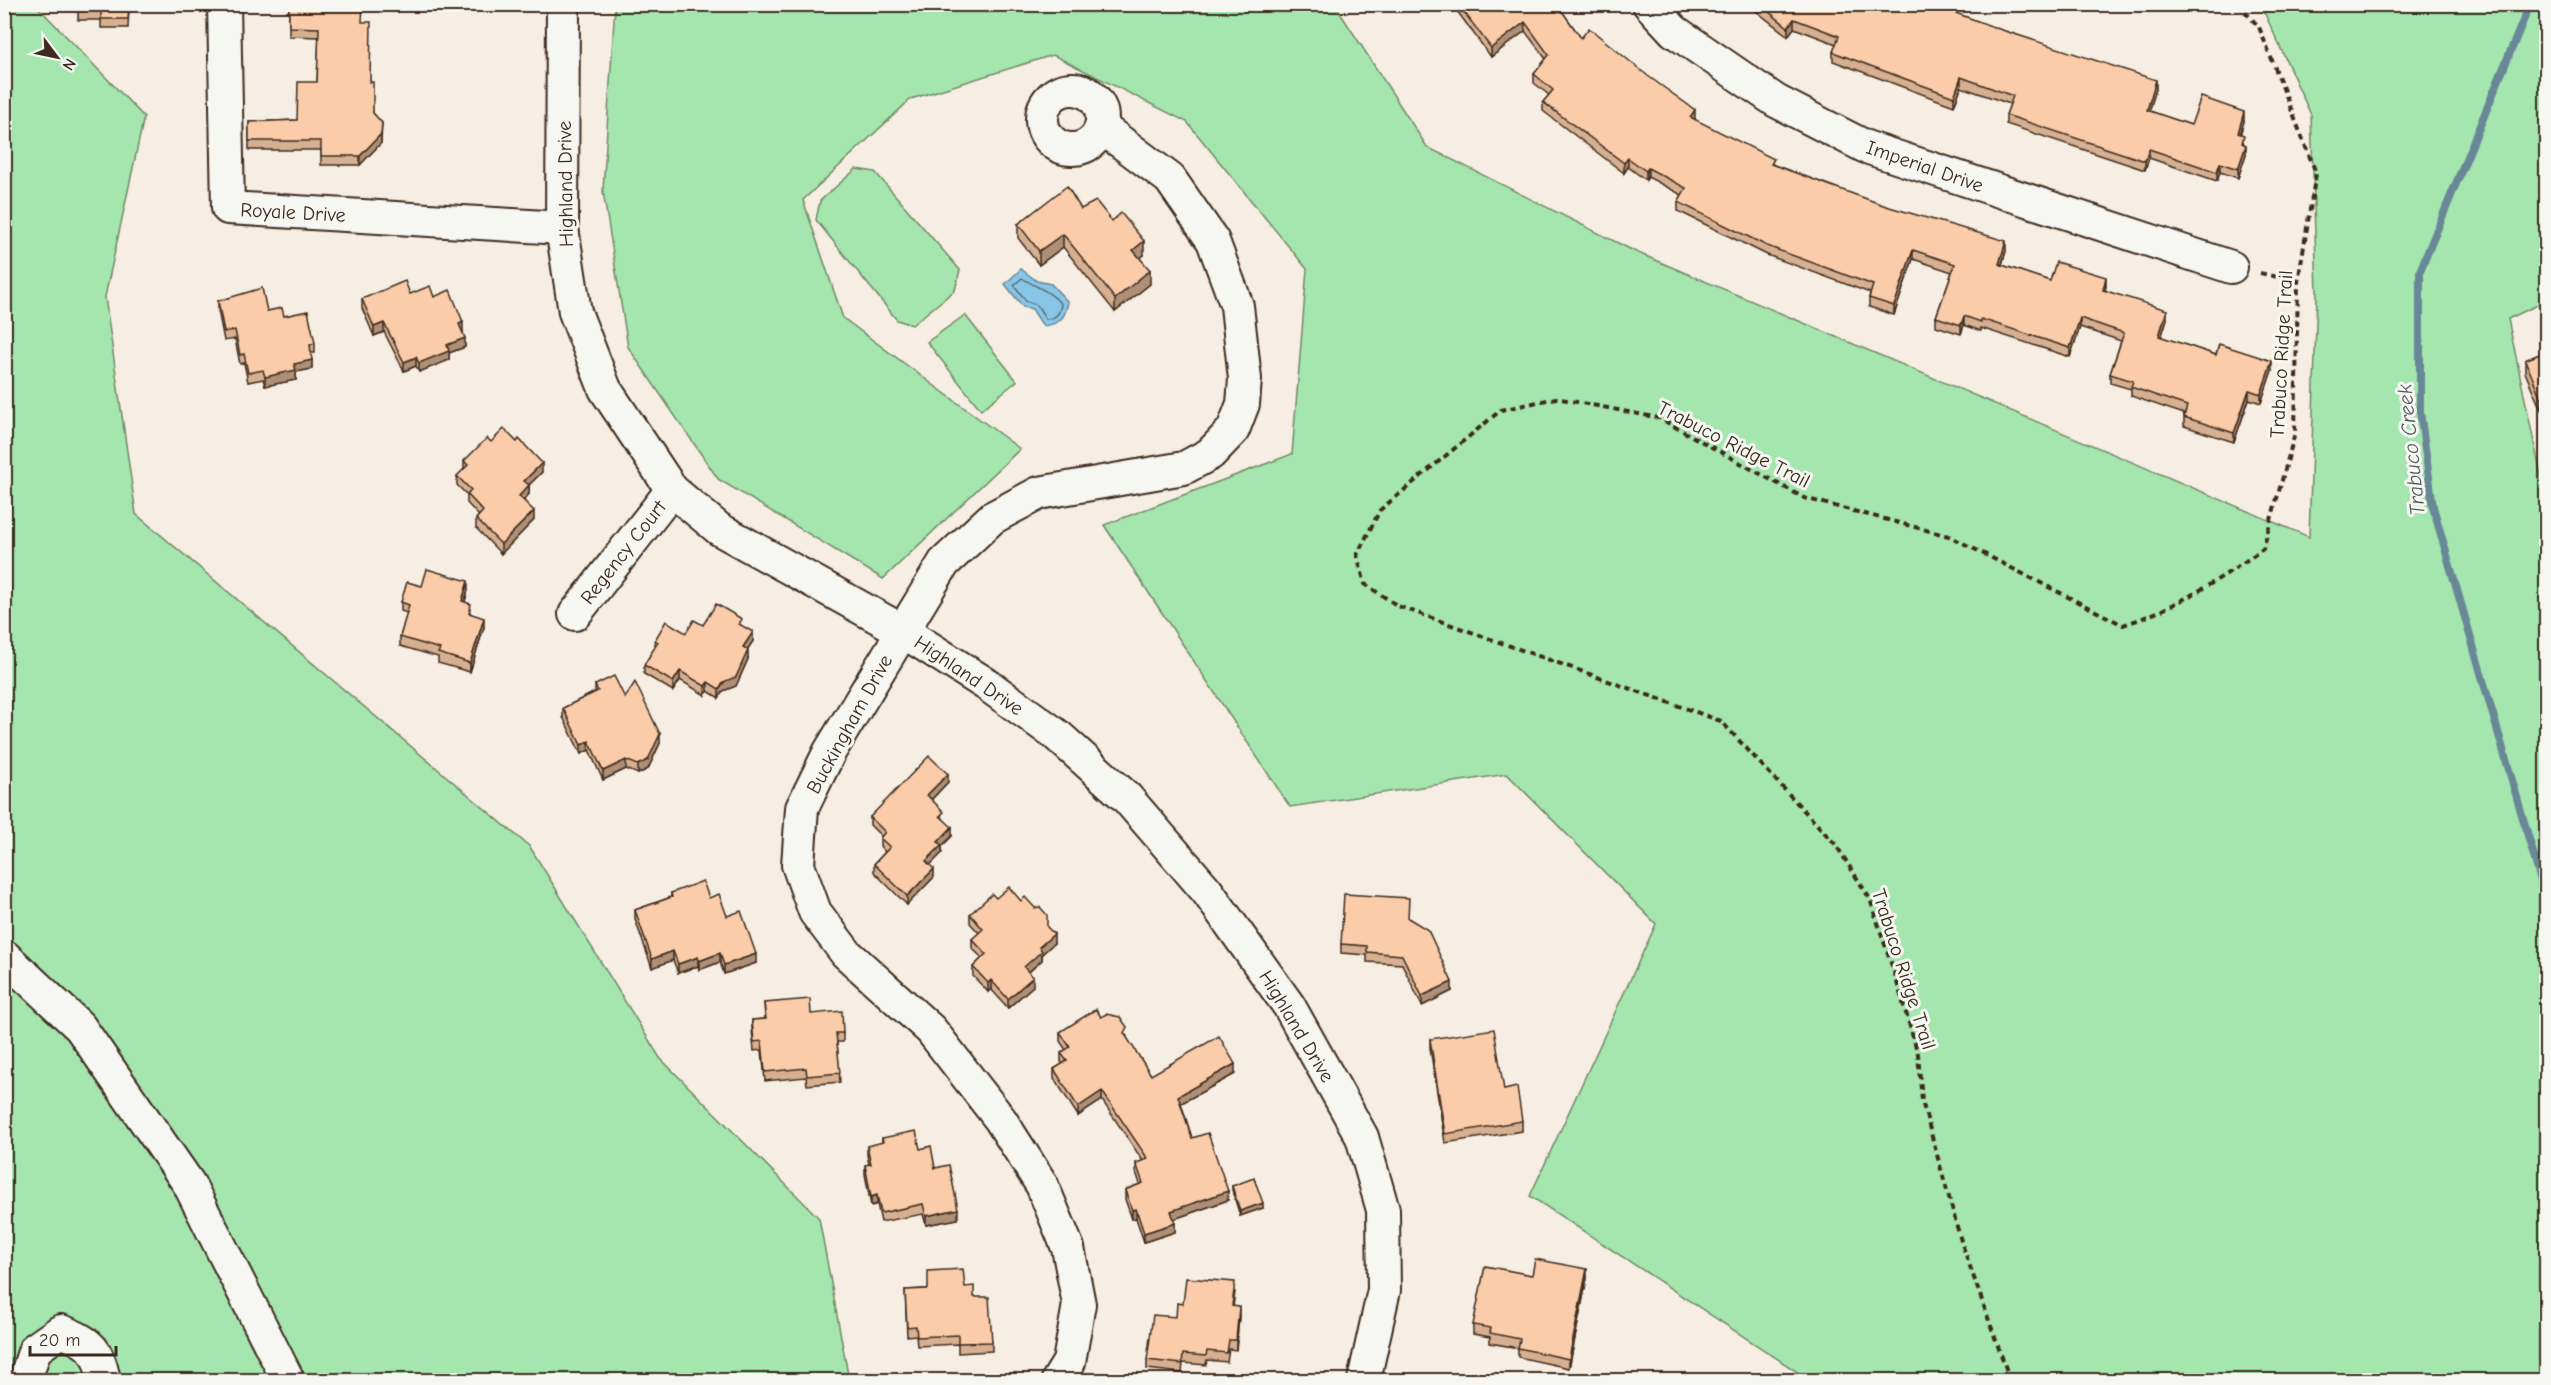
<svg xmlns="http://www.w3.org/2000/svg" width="2551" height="1385" font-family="'Comic Neue',sans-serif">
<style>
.green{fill:#a5e5ae;stroke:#708866;stroke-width:1.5}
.water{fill:#87c6e7;stroke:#698897;stroke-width:1.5}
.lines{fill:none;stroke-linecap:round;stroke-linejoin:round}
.shore{stroke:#59686e;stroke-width:1.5}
.stream{stroke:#698897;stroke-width:8}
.minor-casing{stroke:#3b2a1e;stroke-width:36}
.path{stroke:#3b2a1e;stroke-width:4;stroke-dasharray:6 4.5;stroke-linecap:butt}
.minor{stroke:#f6f6f2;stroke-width:32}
.wall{fill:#d7af91;stroke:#3b2a1e;stroke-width:1.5}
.shaded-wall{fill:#af8f76;stroke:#3b2a1e;stroke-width:1.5}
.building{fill:#facca9;stroke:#3b2a1e;stroke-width:1.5}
.labels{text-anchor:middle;stroke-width:6;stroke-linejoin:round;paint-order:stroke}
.street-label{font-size:20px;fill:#3b2a1e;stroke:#f6f6f2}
.water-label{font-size:21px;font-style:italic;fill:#52595a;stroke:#f6f6f2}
</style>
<rect width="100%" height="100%" fill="#f7eee3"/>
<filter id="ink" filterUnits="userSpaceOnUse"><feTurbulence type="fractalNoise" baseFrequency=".0167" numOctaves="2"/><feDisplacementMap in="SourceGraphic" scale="12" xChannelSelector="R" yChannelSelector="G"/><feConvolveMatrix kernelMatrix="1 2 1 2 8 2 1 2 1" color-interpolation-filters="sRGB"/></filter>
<g filter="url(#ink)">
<!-- green -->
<g class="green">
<polygon points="35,4 144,117 105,297 136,514 530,847 660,1058 819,1218 849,1380 5,1380 4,5"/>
<polygon points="615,5 1335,5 1427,147 1636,252 2309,537 2317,293 2311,115 2261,5 2546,5 2546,301 2508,319 2546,499 2546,1380 1805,1380 1802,1375 1530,1196 1656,924 1507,774 1290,807 1104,525 1292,454 1307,269 1187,122 1053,55 911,99 803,200 843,318 1020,449 883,579 718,479 628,347 603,191"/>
<polygon points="856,169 875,172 960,270 955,290 912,325 897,320 816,220 820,201"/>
<polygon points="965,315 1017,381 981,410 927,342"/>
</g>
<!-- water -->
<path class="water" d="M1021 269 1037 281 1051 284 1068 302C1065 318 1060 324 1043 326L1032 309 1023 307 1005 284Z"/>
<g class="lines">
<!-- shore -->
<path class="shore" d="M1022 278C1037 288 1049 290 1061 304 1060 313 1056 319 1046 319L1037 305 1026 301 1014 285Z"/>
<!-- stream -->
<polyline class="stream" points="2530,4 2420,271 2420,411 2433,507 2546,898"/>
<defs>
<g id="minor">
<polyline points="224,4 228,208 562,228"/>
<polyline points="563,4 562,228 575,312 605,389 672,490 719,529 901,630 986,684 1058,736 1127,798 1207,891 1289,1006 1362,1137 1383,1210 1384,1290 1364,1380"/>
<polyline points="1649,4 1674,31 1776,101 1866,147 2231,267"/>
<circle cx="1072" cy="119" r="30"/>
<polyline points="575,614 672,490"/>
<polyline points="4,956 80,1027 189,1184 288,1380"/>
<path d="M29 1380 26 1377 35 1349 61 1331C90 1342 98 1349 104 1380"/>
<polyline points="1058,1380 1069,1362 1079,1304 1068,1248 1042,1185 1000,1119 931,1030 846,953 815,912 798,865 802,808 830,751 944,563 992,518 1039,493 1184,468 1210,454 1233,430 1243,404 1245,379 1237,306 1213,241 1170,179 1101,127"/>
</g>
</defs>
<!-- minor casing -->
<use href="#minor" class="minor-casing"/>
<!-- path -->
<g class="path">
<polyline points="2260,273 2298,282"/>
<path d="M2010 1380 1961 1241 1922 1101 1918 1054 1894 972 1870 899 1836 845 1721 721 1398 606 1365 584 1357 555 1380 510 1501 410 1556 398 1659 418 1804 498 1949 536 2123 625C2174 609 2219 580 2263 549L2295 433 2298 282 2316 173 2259 27 2238 4"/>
</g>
<!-- minor -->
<use href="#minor" class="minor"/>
</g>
<!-- wall -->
<g class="wall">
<polygon points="78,4 139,4 139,8 129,8 128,28 101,28 101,20 78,20"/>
<polygon points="289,4 362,22 370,82 373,113 382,123 381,143 360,165 321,165 321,150 249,150 249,122 297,120 317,82 319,37 289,36"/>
<polygon points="1457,4 1557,4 1581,38 1695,119 1695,120 1774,165 2006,251 2002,265 2050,281 2106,286 2105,290 2167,319 2161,337 2216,355 2272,370 2261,403 2249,399 2234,442 2184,426 2184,414 2131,396 2131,389 2110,383 2110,374 2121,341 2080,327 2070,357 1981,328 1981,331 1964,325 1961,334 1936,326 1936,317 1952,272 1913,259 1894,315 1869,307 1869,298 1870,293 1767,255 1678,211 1678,202 1682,195 1648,177 1646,180 1628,167 1624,173 1543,111 1543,102 1549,95 1534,83 1534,74 1546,59 1525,31 1491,57 1457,11"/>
<polygon points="1747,4 1932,4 2156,89 2149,111 2191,125 2244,121 2240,134 2244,144 2246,154 2238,178 2220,172 2217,181 2149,158 2145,170 2006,124 2006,115 2010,104 1961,87 1954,106 1833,61 1833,52 1836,44 1794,28 1788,36"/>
<polygon points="1081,209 1112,221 1144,255 1140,258 1150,284 1115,312 1063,247 1039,265 1018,238 1018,224"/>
<polygon points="410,294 434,297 463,332 462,332 465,347 449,353 449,360 419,372 416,366 404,371 384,332 374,336 362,308 362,299"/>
<polygon points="218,301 267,311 284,316 315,343 315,353 311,353 312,369 296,372 296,380 265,386 263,379 248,382 244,363 240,364 235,339 224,341 218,310"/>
<polygon points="2547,351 2541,410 2525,372 2525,360"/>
<polygon points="491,442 542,472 529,485 529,494 524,500 534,520 501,554 476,528 476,519 479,516 467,503 467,495 457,485 457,476 464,470 464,461"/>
<polygon points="422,586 468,590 465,602 471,614 484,627 470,672 438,663 438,657 400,646 400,637 407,613 401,611 401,602"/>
<polygon points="703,625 742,626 753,641 747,650 748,659 736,686 723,691 719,698 708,691 705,695 680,680 673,691 644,674 644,665 655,648 655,640 686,633"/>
<polygon points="595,685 625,698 660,743 648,769 638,774 626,769 603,780 589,750 581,754 563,717 563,708 595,692"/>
<polygon points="948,782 932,799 944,820 952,836 942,846 942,853 930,865 934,877 907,905 874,872 874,864 885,852 880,846 880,838 881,836 870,825 870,817"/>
<polygon points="671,893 709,898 727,916 756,963 724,974 720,962 699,970 698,966 678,973 673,960 652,968 635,919 635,910 671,897"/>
<polygon points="996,898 1047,927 1054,943 1042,954 1042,960 1029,972 1033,986 1008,1008 991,989 988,992 973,976 973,967 982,958 972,948 972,939 979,933 970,923 970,914"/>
<polygon points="1409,918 1452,991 1422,1006 1402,964 1367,962 1367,955 1341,953 1341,944"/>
<polygon points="764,1003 811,1014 843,1033 843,1042 837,1042 840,1082 807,1085 806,1077 765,1081 762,1050 754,1051 752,1029 752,1020 765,1019"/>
<polygon points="1101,1017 1127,1036 1126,1037 1151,1075 1235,1074 1181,1103 1192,1138 1228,1200 1174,1219 1175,1232 1144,1242 1136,1218 1132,1219 1125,1199 1125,1190 1140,1184 1136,1172 1136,1163 1143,1161 1102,1100 1078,1116 1054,1078 1054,1069 1063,1064 1061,1062 1061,1053 1066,1050 1060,1041 1060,1032"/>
<polygon points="1430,1039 1504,1090 1522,1121 1522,1131 1445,1143 1430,1048"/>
<polygon points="882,1138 920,1149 935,1168 958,1219 926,1225 923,1214 881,1222 877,1204 871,1206 865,1174 865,1165 869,1164 867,1155 867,1146 882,1143"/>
<polygon points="1232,1186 1263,1208 1240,1216 1232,1190"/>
<polygon points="1532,1275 1587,1278 1569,1368 1518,1357 1518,1348 1490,1343 1490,1337 1473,1334 1473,1325"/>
<polygon points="965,1287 974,1297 992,1342 992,1351 958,1353 958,1344 917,1346 916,1335 907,1336 905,1290"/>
<polygon points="1235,1292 1233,1307 1239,1316 1236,1350 1229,1349 1227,1362 1207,1360 1206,1365 1183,1363 1182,1373 1147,1369 1147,1360 1176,1317 1183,1304"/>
</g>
<!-- shaded-wall -->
<g class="shaded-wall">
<polygon points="1794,19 1794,28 1788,36 1788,27"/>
<polygon points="1525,22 1525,31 1491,57 1491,48"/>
<polygon points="1961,77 1961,87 1954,106 1954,97"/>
<polygon points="2156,80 2156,89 2147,119 2147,110"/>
<polygon points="1695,110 1695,119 1690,126 1690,117"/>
<polygon points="2244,112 2244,121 2238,142 2238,133"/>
<polygon points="381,134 381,143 360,165 360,156"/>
<polygon points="2246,145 2246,154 2238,178 2238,169"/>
<polygon points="2149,149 2149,158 2145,170 2145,161"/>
<polygon points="1628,158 1628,167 1624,173 1624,163"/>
<polygon points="2220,163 2220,172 2217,181 2217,172"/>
<polygon points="1648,168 1648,177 1646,180 1646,171"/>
<polygon points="1063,234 1063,247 1039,265 1039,251"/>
<polygon points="1144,241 1144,255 1133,263 1133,250"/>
<polygon points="2006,241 2006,251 1999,273 1999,264"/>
<polygon points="1913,250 1913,259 1894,315 1894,306"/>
<polygon points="1150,270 1150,284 1115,312 1115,299"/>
<polygon points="2106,277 2106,286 2103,299 2103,290"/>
<polygon points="2167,310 2167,319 2159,345 2159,336"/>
<polygon points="1964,316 1964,325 1961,334 1961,325"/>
<polygon points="2080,318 2080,327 2070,357 2070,348"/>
<polygon points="463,322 463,332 459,333 459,324"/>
<polygon points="384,323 384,332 374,336 374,327"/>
<polygon points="465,338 465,347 449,353 449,360 419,372 419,363 447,345"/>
<polygon points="416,357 416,366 404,371 404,362"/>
<polygon points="312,360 312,369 296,372 296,380 265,386 265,377 294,364"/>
<polygon points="2272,361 2272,370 2261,403 2261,394"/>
<polygon points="2249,390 2249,399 2234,442 2234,433"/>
<polygon points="2547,396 2547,408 2541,410 2541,398"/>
<polygon points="542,463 542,472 524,490 524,481"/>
<polygon points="529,485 529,494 519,505 519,496"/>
<polygon points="534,511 534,520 501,554 501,544"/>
<polygon points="468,581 468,590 462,610 462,601"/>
<polygon points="484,618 484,627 470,672 470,663"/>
<polygon points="753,632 753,641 743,656 743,647"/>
<polygon points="748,650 748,659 736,686 723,691 719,698 719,689"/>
<polygon points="680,671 680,680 673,691 673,682"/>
<polygon points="708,682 708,691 705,695 705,686"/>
<polygon points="660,734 660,743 648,769 638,774 638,765"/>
<polygon points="589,741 589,750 581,754 581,745"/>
<polygon points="626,760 626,769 603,780 603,771"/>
<polygon points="948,774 948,782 927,804 927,795"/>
<polygon points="952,827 952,836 942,846 942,853 926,869 926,861 938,842"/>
<polygon points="934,869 934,877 907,905 907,896"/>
<polygon points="1054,934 1054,943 1042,954 1042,960 1024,976 1024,967 1039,947"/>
<polygon points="673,951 673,960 652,968 652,959"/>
<polygon points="720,953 720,962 699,970 699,961"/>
<polygon points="756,954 756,963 724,974 724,965"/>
<polygon points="698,957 698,966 678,973 678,964"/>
<polygon points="1033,977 1033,986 1008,1008 1008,999"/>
<polygon points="991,980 991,989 988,992 988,983"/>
<polygon points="1452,982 1452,991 1422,1006 1422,996"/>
<polygon points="1235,1064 1235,1074 1178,1105 1178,1096"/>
<polygon points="1102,1091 1102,1100 1078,1116 1078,1107"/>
<polygon points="1228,1191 1228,1200 1171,1220 1171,1211"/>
<polygon points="877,1195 877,1204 871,1206 871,1197"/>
<polygon points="1263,1203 1263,1208 1240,1216 1240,1211"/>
<polygon points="958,1209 958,1219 926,1225 926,1216"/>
<polygon points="1136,1209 1136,1218 1132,1219 1132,1210"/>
<polygon points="1175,1223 1175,1232 1144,1242 1144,1233"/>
<polygon points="1587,1269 1587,1278 1569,1368 1569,1359"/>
<polygon points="1239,1307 1239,1316 1236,1350 1236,1340"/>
</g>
<!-- building -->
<g class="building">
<polygon points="78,4 129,4 128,19 101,19 101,11 78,11"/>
<polygon points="289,4 363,4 362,22 371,22 370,82 373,82 373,113 382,123 381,134 360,156 321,156 321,141 249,141 249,122 297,120 298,82 317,82 319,28 289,27"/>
<polygon points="1458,4 1557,4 1581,38 1589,28 1648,76 1695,110 1690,117 1774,159 1771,164 1886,206 2006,241 1999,264 2050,281 2056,262 2106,277 2103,290 2167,310 2159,336 2216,355 2219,344 2272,361 2261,394 2249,390 2234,433 2184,417 2187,406 2131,387 2133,381 2110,374 2124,333 2080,318 2070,348 1981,319 1981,322 1964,316 1961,325 1936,317 1955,264 1913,250 1894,306 1869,298 1873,285 1767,246 1678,202 1686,188 1648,168 1646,171 1628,158 1624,163 1543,102 1553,90 1534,74 1549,55 1525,22 1491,48"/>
<polygon points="1759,4 1932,4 1996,28 2156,80 2147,110 2191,125 2201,97 2244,112 2238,133 2244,135 2242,143 2246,145 2238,169 2220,163 2217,172 2149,149 2145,161 2006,115 2013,96 1961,77 1954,97 1833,52 1839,36 1794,19 1788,27"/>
<polygon points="1067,186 1081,209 1096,201 1112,221 1121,213 1144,241 1133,250 1150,270 1115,299 1063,234 1039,251 1018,224"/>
<polygon points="405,281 410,294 430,286 434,297 450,290 463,322 459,324 465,338 447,345 449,351 419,363 416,357 404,362 384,323 374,327 362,299"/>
<polygon points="262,288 267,311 282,308 284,316 308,311 315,343 310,345 312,360 294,364 296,370 265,377 263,370 248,373 244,354 240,355 235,330 224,332 218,301"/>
<polygon points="2547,351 2547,396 2541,398 2525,360"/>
<polygon points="504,429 517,442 519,439 542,463 524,481 529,485 519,496 534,511 501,544 476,519 483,511 467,494 471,490 457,476 468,465 464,461 487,438 491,442"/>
<polygon points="427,569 468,581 462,601 471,604 469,613 484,618 470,663 438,653 440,649 400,637 409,605 401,602 407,582 422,586"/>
<polygon points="716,604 742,619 739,624 753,632 743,647 748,650 736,677 723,682 719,689 708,682 705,686 680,671 673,682 644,665 658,642 655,640 666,621 686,633 694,620 703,625"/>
<polygon points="614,676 625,698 635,682 660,734 648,760 638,765 626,760 603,771 589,741 581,745 563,708 598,691 595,685"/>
<polygon points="929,756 948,774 927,795 944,812 940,816 952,827 938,842 942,845 926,861 934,869 907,896 874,864 890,847 880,838 885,832 870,817"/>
<polygon points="703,881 709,898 719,894 727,916 741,911 756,954 724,965 720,953 699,961 698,957 678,964 673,951 652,959 635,910 672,897 671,893"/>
<polygon points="1009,887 1021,901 1025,897 1035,908 1040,907 1047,915 1047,927 1054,934 1039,947 1042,951 1024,967 1033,977 1008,999 991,980 988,983 973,967 986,954 972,939 983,929 970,914 992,894 996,898"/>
<polygon points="1344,894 1409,898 1408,918 1428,930 1452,982 1422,996 1402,955 1367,952 1367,946 1341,944"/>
<polygon points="810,999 811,1014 842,1011 843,1033 836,1033 840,1073 807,1076 806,1068 765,1072 762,1041 754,1042 752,1020 766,1019 764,1003"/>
<polygon points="1096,1009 1101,1017 1106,1014 1120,1017 1127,1027 1124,1033 1151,1075 1219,1036 1235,1064 1178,1096 1192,1138 1208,1133 1228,1191 1171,1211 1175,1223 1144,1233 1136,1209 1132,1210 1125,1190 1143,1183 1136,1163 1148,1159 1102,1091 1078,1107 1054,1069 1067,1061 1061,1053 1070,1047 1060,1032"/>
<polygon points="1494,1029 1504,1090 1517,1087 1522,1121 1445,1134 1430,1039"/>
<polygon points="916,1131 920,1149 931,1146 935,1168 949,1165 958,1209 926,1216 923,1204 881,1213 877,1195 871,1197 865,1165 871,1164 867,1146 883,1142 882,1138"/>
<polygon points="1254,1178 1263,1203 1240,1211 1232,1186"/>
<polygon points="1535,1259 1587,1269 1569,1359 1518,1348 1520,1339 1490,1333 1491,1328 1473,1325 1485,1266 1532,1275"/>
<polygon points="963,1269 965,1287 974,1286 974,1297 989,1297 992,1342 958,1343 958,1335 917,1337 916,1326 907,1327 905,1290 928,1289 928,1271"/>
<polygon points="1186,1278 1235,1282 1232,1306 1239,1307 1236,1340 1229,1340 1227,1353 1207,1351 1206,1356 1183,1354 1182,1364 1147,1360 1153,1315 1176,1317 1177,1303 1183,1304"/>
</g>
</g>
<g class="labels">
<!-- street labels -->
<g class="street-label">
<text transform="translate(1925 166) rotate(19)" y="7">Imperial Drive</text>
<text transform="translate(565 184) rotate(-91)" y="7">Highland Drive</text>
<text transform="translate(293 212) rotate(3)" y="7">Royale Drive</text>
<text transform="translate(2281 354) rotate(-87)" y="7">Trabuco Ridge Trail</text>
<text transform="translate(1734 444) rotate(27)" y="7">Trabuco Ridge Trail</text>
<text transform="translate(623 552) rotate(-52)" y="7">Regency Court</text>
<text transform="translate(969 675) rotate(34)" y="7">Highland Drive</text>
<text transform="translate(849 724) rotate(-61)" y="7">Buckingham Drive</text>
<text transform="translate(1904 969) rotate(72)" y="7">Trabuco Ridge Trail</text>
<text transform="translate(1297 1026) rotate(59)" y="7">Highland Drive</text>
</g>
<!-- water labels -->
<g class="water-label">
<text transform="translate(2411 450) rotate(-96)" y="7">Trabuco Creek</text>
</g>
</g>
<!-- margin -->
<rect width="2551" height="1385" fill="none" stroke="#f6f6f2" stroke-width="24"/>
<rect x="12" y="12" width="2527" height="1361" fill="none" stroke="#3b2a1e" stroke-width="2" filter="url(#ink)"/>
<!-- north arrow -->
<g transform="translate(57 57) rotate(122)" stroke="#f6f6f2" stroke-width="4.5" paint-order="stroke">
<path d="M0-4.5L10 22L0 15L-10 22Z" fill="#3b2a1e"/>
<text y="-9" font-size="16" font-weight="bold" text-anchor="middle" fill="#3b2a1e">N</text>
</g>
<!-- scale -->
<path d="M30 1346v9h86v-9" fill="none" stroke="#3b2a1e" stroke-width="3"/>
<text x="39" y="1346" font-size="18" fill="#3b2a1e" stroke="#f6f6f2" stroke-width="4.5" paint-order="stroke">20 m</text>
</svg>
